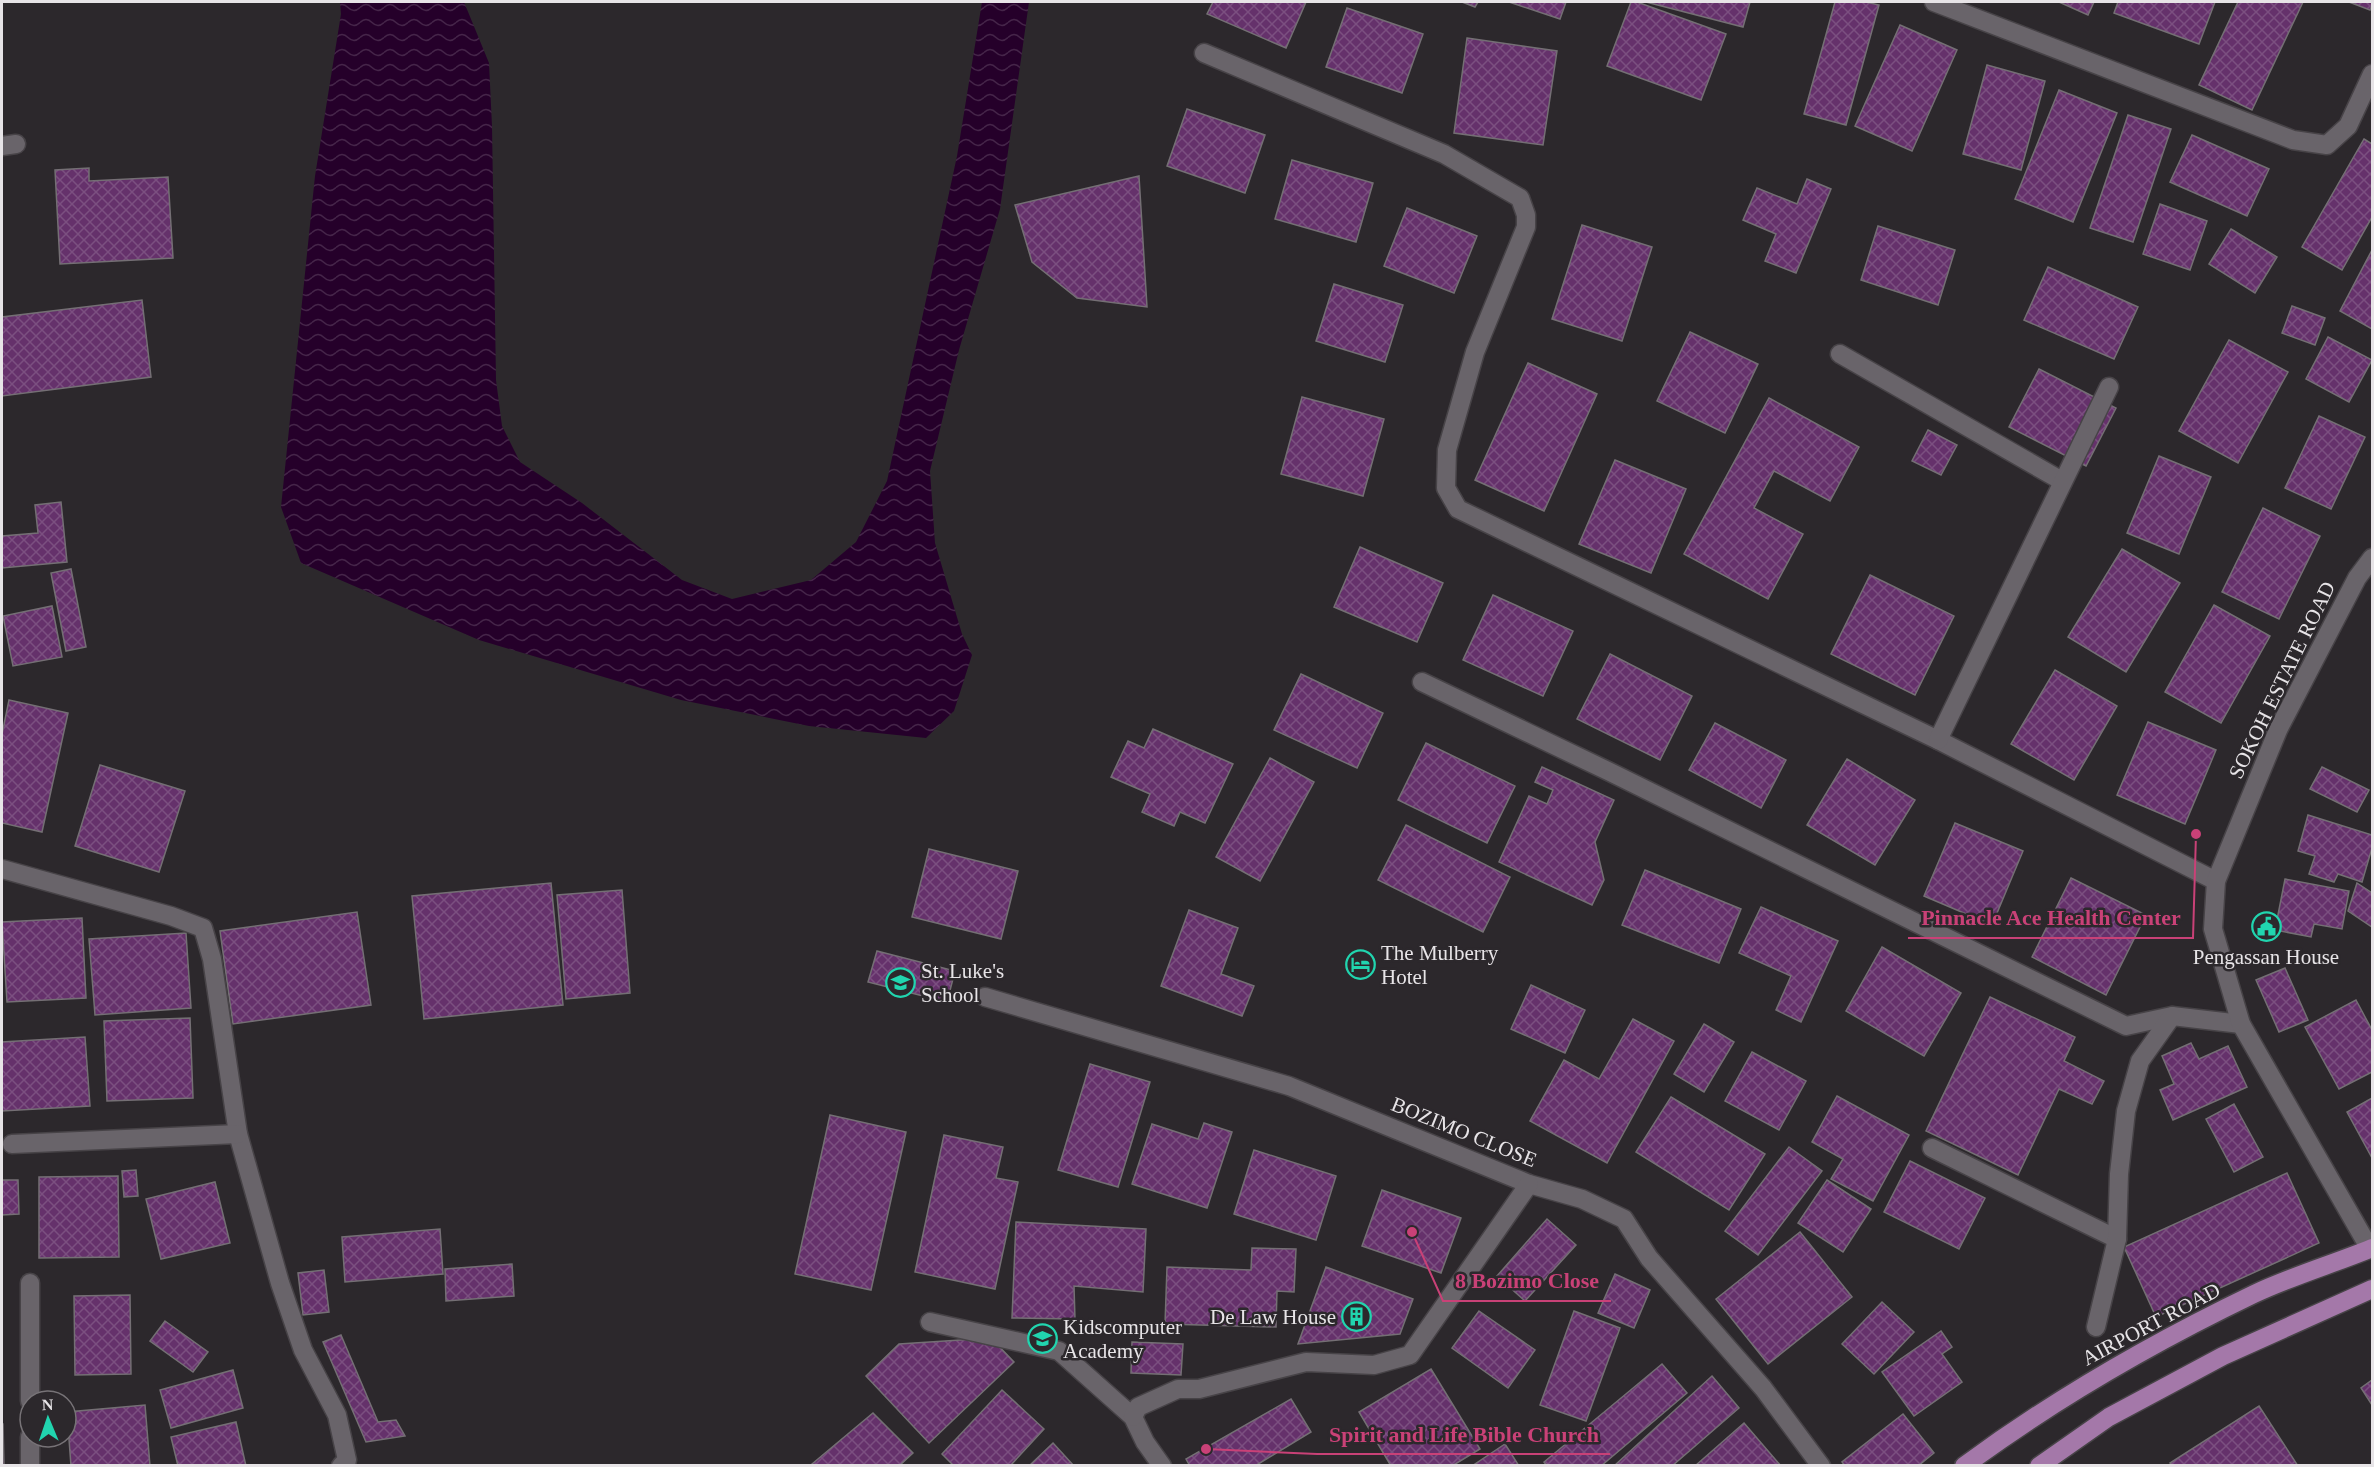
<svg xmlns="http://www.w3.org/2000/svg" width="2374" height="1467" font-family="'Times New Roman',serif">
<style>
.water{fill:url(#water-waves)}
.building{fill:url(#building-cross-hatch);stroke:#746f74;stroke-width:1.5}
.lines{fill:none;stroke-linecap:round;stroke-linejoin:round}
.minor-casing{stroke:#474347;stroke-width:21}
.major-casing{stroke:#474347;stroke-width:21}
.minor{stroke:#69646a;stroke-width:18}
.major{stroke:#a478a9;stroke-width:18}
.labels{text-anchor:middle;stroke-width:5;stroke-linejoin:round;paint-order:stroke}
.street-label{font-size:21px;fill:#e7e4e7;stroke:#2c282c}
.poi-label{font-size:21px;fill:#e7e4e7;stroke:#2c282c;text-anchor:start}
.leader{fill:none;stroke:#c94177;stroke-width:2}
.callout-dot{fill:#c94177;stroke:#2c282c;stroke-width:2}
.callout-label{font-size:22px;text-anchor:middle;font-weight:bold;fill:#c94177;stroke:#2c282c;stroke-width:5;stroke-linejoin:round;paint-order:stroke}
</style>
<defs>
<pattern id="water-waves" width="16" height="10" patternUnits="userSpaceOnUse" patternTransform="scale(1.5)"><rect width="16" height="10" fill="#25002a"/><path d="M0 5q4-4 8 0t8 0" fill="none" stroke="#452549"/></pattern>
<pattern id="building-cross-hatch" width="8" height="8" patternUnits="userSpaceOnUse" patternTransform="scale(1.5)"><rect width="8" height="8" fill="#65316b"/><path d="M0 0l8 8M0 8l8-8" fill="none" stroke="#7b4f80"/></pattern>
</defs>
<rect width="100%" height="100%" fill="#2c282c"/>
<!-- water -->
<polygon class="water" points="340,2 464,2 489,63 492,126 496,380 502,426 520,462 582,503 682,580 732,599 811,580 856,542 887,481 957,156 982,2 1029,2 1000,209 959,350 930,471 935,543 962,634 972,655 954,711 926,738 809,726 681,700 479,640 301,563 281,507 315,176 341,14"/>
<!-- building -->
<g class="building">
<polygon points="1213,2 1306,2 1286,48 1207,14"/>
<polygon points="1462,2 1478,2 1475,7"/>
<polygon points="1509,2 1566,2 1560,19"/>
<polygon points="1631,2 1637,2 1726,34 1701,100 1607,66"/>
<polygon points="1646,2 1750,2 1743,27"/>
<polygon points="1835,2 1866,2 1879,5 1846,125 1804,114"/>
<polygon points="2059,2 2094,2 2088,15"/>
<polygon points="2118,2 2215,2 2199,44 2114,13"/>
<polygon points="2238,2 2303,2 2252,110 2199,85"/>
<polygon points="2349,2 2372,2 2372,5 2370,10"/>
<polygon points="1347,8 1423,34 1402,93 1326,67"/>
<polygon points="1900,25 1957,50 1912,151 1855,126"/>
<polygon points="1467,38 1557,51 1543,145 1454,133"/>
<polygon points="1987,65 2045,81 2021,170 1963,154"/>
<polygon points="2059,90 2117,113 2073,222 2015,199"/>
<polygon points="1187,109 1265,135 1245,193 1167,166"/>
<polygon points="2128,115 2171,129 2133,242 2090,228"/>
<polygon points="2192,135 2269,169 2247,216 2170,182"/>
<polygon points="2364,139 2372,144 2372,217 2342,270 2302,247"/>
<polygon points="1292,160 1373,183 1356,242 1275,219"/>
<polygon points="89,168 89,181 168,177 173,258 60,264 55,170"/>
<polygon points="1139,176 1147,307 1077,298 1032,262 1015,205"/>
<polygon points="1807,179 1831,189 1796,273 1765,261 1776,234 1743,220 1757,188 1797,204"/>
<polygon points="2160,204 2207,221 2190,270 2143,254"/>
<polygon points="1407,208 1477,236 1454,293 1384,266"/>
<polygon points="1582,225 1652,247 1622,341 1552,319"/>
<polygon points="1878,226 1955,250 1938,305 1861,280"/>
<polygon points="2231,229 2277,257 2255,293 2209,264"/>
<polygon points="2372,250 2372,329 2340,311"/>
<polygon points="2048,267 2138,307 2114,359 2024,320"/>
<polygon points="1334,284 1403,305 1385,362 1316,341"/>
<polygon points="142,300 151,377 2,396 2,317"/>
<polygon points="2292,306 2325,318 2315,345 2282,333"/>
<polygon points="1690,332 1758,364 1725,433 1657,401"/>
<polygon points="2328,337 2372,360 2349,402 2306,379"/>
<polygon points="2229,340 2288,372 2238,463 2179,431"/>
<polygon points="1528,363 1597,394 1544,511 1475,480"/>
<polygon points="2039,369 2116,408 2086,466 2009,427"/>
<polygon points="1302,397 1384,419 1363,496 1281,474"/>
<polygon points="1769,398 1859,447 1830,501 1774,471 1754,508 1803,534 1768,599 1684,554"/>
<polygon points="2319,416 2365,437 2331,509 2285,488"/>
<polygon points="1928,430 1957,445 1941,475 1912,461"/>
<polygon points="2159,456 2211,477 2179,554 2127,533"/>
<polygon points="1615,460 1686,489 1651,573 1579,544"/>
<polygon points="61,502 67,562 2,568 2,536 38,533 35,505"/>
<polygon points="2263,508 2320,536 2279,619 2222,592"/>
<polygon points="1360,547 1443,583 1417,642 1334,607"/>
<polygon points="2122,549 2180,583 2126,672 2068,637"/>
<polygon points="71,569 86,647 66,651 51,573"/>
<polygon points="1870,575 1954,616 1915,695 1831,654"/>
<polygon points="1493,595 1573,631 1543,696 1463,660"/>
<polygon points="2214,605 2270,636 2221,723 2165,692"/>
<polygon points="52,606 62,657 13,666 3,616"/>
<polygon points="1610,654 1692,696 1660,760 1577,719"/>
<polygon points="2055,670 2117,706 2074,780 2011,744"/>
<polygon points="1301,674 1383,713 1357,768 1274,730"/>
<polygon points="9,700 68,713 42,832 2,823 2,734"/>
<polygon points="2148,722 2216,750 2185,824 2117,795"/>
<polygon points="1715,723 1786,760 1761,808 1689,770"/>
<polygon points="1153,729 1233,764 1205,823 1180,812 1174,826 1142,812 1150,794 1111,777 1128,741 1144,748"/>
<polygon points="1426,743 1515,786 1487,843 1398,800"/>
<polygon points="1270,758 1314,782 1260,881 1216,857"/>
<polygon points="1847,759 1915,800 1875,865 1807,825"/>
<polygon points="100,765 185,791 159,872 75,846"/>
<polygon points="1542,767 1614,800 1595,842 1604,880 1592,905 1499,862 1529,796 1547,804 1553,790 1535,782"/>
<polygon points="2322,767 2369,790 2357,812 2310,789"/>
<polygon points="2308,815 2372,835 2372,848 2362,882 2338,874 2334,882 2309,874 2315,856 2298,851"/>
<polygon points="1955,823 2023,851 1992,925 1924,896"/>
<polygon points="1406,825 1510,877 1483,932 1378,880"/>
<polygon points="929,849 1018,871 1001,939 912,917"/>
<polygon points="1645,870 1741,909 1719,963 1622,925"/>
<polygon points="2071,878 2146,915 2106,995 2032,957"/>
<polygon points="2285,879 2349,891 2342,929 2314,924 2311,937 2275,930"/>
<polygon points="551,883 563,1005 424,1019 412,896"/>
<polygon points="2357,883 2372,893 2372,927 2348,911"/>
<polygon points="622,890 630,993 566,999 557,895"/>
<polygon points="1761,907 1838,941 1801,1022 1776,1010 1791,976 1739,953"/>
<polygon points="1189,910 1238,928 1221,974 1254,986 1242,1016 1161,986"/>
<polygon points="357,912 371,1005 233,1024 220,931"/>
<polygon points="82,918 86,998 7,1002 2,922"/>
<polygon points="186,933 191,1008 95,1015 89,939"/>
<polygon points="1882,947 1961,993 1924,1056 1846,1011"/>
<polygon points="877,951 955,971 947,1002 868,982"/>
<polygon points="2285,968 2308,1020 2279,1032 2256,980"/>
<polygon points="1531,985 1585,1010 1565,1053 1511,1029"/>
<polygon points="1990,997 2075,1037 2064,1061 2104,1081 2092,1104 2059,1089 2018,1175 1926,1131"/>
<polygon points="2356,1000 2372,1030 2372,1072 2339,1089 2305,1027"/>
<polygon points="190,1018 193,1098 107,1101 104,1021"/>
<polygon points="1633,1019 1674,1041 1607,1163 1530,1121 1564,1060 1599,1079"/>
<polygon points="1704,1024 1734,1042 1704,1092 1674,1074"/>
<polygon points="85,1037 90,1106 2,1111 2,1042"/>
<polygon points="2191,1043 2199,1059 2228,1046 2247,1087 2173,1120 2160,1090 2174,1084 2162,1056"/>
<polygon points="1752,1052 1806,1081 1779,1130 1725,1101"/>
<polygon points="1090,1064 1150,1082 1118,1187 1058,1170"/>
<polygon points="1837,1096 1909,1135 1873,1201 1831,1179 1843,1159 1812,1142"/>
<polygon points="1671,1097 1765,1154 1729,1210 1636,1152"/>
<polygon points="2372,1098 2372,1158 2347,1112"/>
<polygon points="2234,1104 2263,1157 2234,1172 2206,1119"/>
<polygon points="830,1115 906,1132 871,1290 795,1274"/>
<polygon points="1204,1123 1232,1132 1207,1208 1132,1184 1152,1124 1198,1139"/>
<polygon points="944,1135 1003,1147 996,1178 1018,1182 995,1289 915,1272"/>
<polygon points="1789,1147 1822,1171 1758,1255 1725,1231"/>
<polygon points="1254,1150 1336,1176 1316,1240 1234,1214"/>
<polygon points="1910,1161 1985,1198 1959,1249 1884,1212"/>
<polygon points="136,1170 138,1196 124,1197 122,1171"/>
<polygon points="2287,1173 2319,1243 2156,1317 2124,1247"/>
<polygon points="118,1176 119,1257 39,1258 39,1177"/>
<polygon points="2,1180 18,1180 19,1214 2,1215"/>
<polygon points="1827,1180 1871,1209 1843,1252 1798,1223"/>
<polygon points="215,1182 230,1243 161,1259 146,1199"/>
<polygon points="1382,1190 1461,1218 1441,1273 1362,1246"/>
<polygon points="1547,1219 1576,1245 1525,1301 1497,1276"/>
<polygon points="1016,1222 1146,1229 1143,1292 1074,1286 1075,1319 1012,1318"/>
<polygon points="440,1229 443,1274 345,1282 342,1237"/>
<polygon points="1800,1232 1852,1297 1768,1364 1716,1299"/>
<polygon points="1252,1248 1296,1249 1294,1292 1277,1291 1276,1327 1165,1324 1167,1267 1251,1270"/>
<polygon points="512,1264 514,1296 446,1301 445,1269"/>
<polygon points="1326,1267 1413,1299 1400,1334 1298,1344"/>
<polygon points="324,1270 329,1312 303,1315 298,1273"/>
<polygon points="1615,1274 1650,1290 1634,1328 1598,1313"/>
<polygon points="130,1295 131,1374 75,1375 74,1296"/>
<polygon points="1882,1302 1914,1332 1874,1374 1842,1344"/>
<polygon points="1479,1311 1535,1350 1508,1388 1452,1348"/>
<polygon points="1574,1311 1620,1328 1586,1421 1540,1405"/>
<polygon points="165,1321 208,1352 193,1372 150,1341"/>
<polygon points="1941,1331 1952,1347 1942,1354 1962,1382 1914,1416 1882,1372"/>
<polygon points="341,1335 378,1422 396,1420 405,1436 366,1442 323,1342"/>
<polygon points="991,1338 1014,1362 929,1443 866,1376 899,1344"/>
<polygon points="1132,1342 1183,1344 1181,1375 1131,1373"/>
<polygon points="1662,1364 1687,1393 1601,1466 1547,1466 1544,1462"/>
<polygon points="1431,1369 1480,1449 1452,1466 1391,1466 1359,1412"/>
<polygon points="233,1370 243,1408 171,1428 160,1390"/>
<polygon points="1712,1376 1739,1408 1672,1466 1614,1466"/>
<polygon points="2372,1380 2372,1405 2361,1388"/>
<polygon points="1002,1390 1044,1429 1010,1466 954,1466 942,1454"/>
<polygon points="1291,1399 1311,1432 1255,1466 1190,1466 1186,1459"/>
<polygon points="145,1405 150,1466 71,1466 67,1412"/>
<polygon points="2259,1406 2298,1466 2172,1466 2170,1463"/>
<polygon points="873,1413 913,1453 899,1466 814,1466 812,1464"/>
<polygon points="1903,1414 1934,1453 1918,1466 1845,1466 1842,1462"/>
<polygon points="236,1422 246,1466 178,1466 171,1437"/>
<polygon points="1744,1423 1781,1466 1695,1466"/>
<polygon points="2,1424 3,1424 4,1466 2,1466"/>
<polygon points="1053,1443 1074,1466 1029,1466"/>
<polygon points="1505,1444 1519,1466 1472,1466"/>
</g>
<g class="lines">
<defs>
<g id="minor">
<polyline points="1934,2 2293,140 2327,145 2348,126 2372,74"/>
<polyline points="1204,53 1444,154 1520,198 1526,215 1526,227 1475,352 1447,450 1446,488 1458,509 1938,740 2216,881"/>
<polyline points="2,146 16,144"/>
<polyline points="1840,354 2062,481"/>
<polyline points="1422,682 1608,771 2126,1026 2172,1016 2241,1024"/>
<polyline points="1938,740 2109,387"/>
<polyline points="2,869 171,916 203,928 212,959 238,1134 280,1283 303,1350 337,1415 347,1460 341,1466"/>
<polyline points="985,997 1289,1086 1529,1184 1582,1199 1624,1219 1649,1258 1763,1388 1821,1466"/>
<polyline points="12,1144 238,1134"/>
<polyline points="1932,1148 2117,1239"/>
<polyline points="2370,1249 2241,1024 2213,929 2216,881 2278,730 2357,578 2372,558"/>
<polyline points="930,1322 1059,1351 1133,1417 1145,1442 1162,1466"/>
<polyline points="2096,1327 2117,1239 2119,1174 2126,1111 2140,1061 2172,1016"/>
<polyline points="30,1401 30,1283"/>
<polyline points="1133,1417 1138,1407 1178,1389 1199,1389 1306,1362 1374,1365 1410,1355 1529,1184"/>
<polyline points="30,1466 30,1437"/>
</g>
<g id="major">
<path d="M1964 1466C2055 1399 2152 1343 2254 1294 2292 1276 2333 1264 2372 1248"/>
<polyline points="2039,1466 2109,1417 2223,1356 2372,1289"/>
</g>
</defs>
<!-- minor casing -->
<use href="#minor" class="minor-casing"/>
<!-- major casing -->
<use href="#major" class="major-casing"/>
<!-- minor -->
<use href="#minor" class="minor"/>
<!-- major -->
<use href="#major" class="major"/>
</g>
<!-- icons -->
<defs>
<symbol id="civic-ring" viewBox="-11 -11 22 22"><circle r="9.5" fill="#2c282c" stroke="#21d5af" stroke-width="1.5"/><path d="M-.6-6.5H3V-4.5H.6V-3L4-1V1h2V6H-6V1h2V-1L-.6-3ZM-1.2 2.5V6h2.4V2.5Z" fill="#21d5af"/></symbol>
<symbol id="hotel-ring" viewBox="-11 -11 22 22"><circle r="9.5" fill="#2c282c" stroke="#21d5af" stroke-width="1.5"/><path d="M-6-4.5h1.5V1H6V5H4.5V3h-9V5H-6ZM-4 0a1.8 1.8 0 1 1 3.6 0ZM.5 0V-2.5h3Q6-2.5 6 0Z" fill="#21d5af"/></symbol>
<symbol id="school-ring" viewBox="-11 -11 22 22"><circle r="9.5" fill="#2c282c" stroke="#21d5af" stroke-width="1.5"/><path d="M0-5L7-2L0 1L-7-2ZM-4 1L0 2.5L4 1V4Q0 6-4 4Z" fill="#21d5af"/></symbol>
<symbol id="building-ring" viewBox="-11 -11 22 22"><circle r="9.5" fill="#2c282c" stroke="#21d5af" stroke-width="1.5"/><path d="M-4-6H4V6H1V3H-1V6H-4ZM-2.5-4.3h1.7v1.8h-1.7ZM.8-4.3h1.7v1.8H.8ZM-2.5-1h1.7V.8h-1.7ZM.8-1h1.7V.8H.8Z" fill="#21d5af"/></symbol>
</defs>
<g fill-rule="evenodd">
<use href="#civic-ring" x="2250" y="910" width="33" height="33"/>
<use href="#hotel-ring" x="1344" y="948" width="33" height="33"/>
<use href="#school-ring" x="884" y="966" width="33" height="33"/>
<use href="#building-ring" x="1340" y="1300" width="33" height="33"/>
<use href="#school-ring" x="1026" y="1322" width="33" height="33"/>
</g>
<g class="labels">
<!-- street labels -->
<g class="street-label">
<text transform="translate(2282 680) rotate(-64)" y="7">SOKOH ESTATE ROAD</text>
<text transform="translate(1464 1132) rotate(22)" y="7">BOZIMO CLOSE</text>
<text transform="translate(2151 1324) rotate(-28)" y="7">AIRPORT ROAD</text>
</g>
<!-- poi labels -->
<g class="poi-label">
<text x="1381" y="960">The Mulberry<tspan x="1381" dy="24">Hotel</tspan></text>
<text x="2266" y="964" text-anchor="middle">Pengassan House</text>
<text x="921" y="978">St. Luke's<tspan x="921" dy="24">School</tspan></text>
<text x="1336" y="1324" text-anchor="end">De Law House</text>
<text x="1063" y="1334">Kidscomputer<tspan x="1063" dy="24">Academy</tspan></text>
</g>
</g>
<!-- callouts -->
<path class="leader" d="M2196 834L2193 938H1908M1412 1232L1443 1301H1611M1206 1449L1317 1454H1610"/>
<g class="callout-dot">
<circle cx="2196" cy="834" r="6"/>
<circle cx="1412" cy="1232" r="6"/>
<circle cx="1206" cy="1449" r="6"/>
</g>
<g class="callout-label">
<text x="2051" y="925">Pinnacle Ace Health Center</text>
<text x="1527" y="1288">8 Bozimo Close</text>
<text x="1464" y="1442">Spirit and Life Bible Church</text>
</g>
<!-- border -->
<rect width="2374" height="1467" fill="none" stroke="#e7e4e7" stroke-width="6"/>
<!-- north arrow -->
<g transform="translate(48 1419) rotate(358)"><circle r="28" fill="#2c282c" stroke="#777377" stroke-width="1.5"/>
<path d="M0-4.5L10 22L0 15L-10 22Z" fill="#21d5af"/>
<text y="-9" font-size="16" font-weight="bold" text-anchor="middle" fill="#e7e4e7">N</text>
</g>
</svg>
